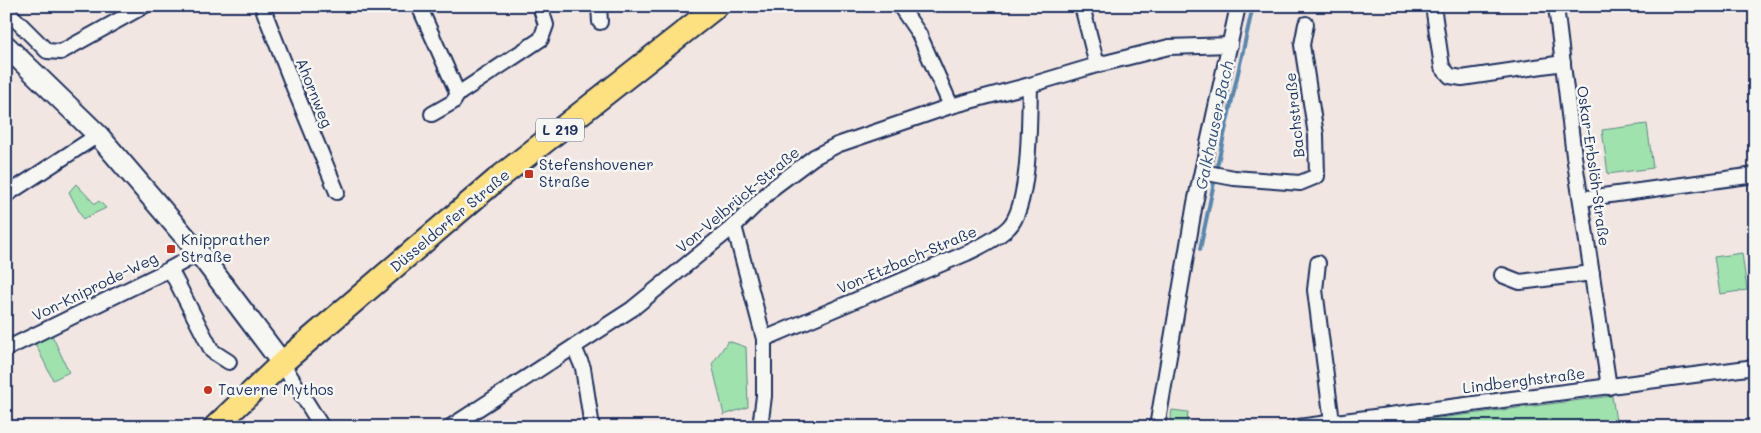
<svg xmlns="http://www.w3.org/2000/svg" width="1761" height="433" font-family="Mali,sans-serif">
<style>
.green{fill:#9fe2ad;stroke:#5d8886}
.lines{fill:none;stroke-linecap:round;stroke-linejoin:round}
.stream{stroke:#5987ae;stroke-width:4}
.street-casing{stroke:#1b2f5e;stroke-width:18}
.secondary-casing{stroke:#1b2f5e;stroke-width:24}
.primary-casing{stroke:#1b2f5e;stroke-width:26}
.street{stroke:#f6f6f2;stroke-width:14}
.secondary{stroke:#f6f6f2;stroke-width:20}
.primary{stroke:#fde080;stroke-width:22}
.poi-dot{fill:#c8321e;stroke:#f6f6f2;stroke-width:2}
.labels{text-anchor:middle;stroke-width:5;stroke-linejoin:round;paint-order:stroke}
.shield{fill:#f6f6f2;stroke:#5d6b8a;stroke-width:1}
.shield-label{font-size:14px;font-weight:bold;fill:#1b2f5e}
.street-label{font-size:15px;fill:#1b2f5e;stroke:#f6f6f2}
.poi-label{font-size:15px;fill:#1b2f5e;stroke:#f6f6f2;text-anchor:start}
.water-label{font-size:16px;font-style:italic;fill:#35547f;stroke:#f6f6f2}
</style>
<rect width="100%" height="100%" fill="#f2e6e2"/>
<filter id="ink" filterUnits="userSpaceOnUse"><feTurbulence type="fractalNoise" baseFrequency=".02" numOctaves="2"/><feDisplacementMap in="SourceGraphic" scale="10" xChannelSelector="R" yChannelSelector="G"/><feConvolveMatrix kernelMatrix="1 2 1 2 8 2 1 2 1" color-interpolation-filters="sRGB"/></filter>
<g filter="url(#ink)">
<!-- green -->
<g class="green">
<polygon points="1647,124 1653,168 1608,174 1602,130"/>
<polygon points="76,184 95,204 99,201 106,208 83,219 69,192"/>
<polygon points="1742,253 1747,290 1720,294 1714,257"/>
<polygon points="51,333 69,372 53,380 34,341"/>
<polygon points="728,341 746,347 748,407 724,415 712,364"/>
<polygon points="1612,396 1617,427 1377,426"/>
<path d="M1172 410 1188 412 1187 422 1191 427C1177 427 1168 427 1172 410Z"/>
</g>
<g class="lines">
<!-- stream -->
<g class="stream">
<polyline points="1216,171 1253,6"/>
<polyline points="1200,249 1215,178"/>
</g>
<defs>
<g id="street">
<polyline points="262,6 294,88 337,192"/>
<polyline points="419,6 458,94 453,102 432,114"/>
<polyline points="599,6 600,22"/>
<polyline points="900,6 919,34 951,106"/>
<polyline points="1082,6 1097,65"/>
<polyline points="1433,6 1442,67 1450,76 1462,78 1563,63"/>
<polyline points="1556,6 1574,156 1609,387"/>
<polyline points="6,10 47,51 61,52 144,6"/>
<polyline points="458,94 541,39 546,25 540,6"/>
<polyline points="1202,172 1234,178 1300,183 1317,176 1316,135 1302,45 1306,24"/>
<polyline points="6,195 98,135"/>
<polyline points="1581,199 1755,175"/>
<polyline points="734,226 764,339 764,396 760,427"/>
<polyline points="1318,263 1315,290 1332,422"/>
<polyline points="170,269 212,351 229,362"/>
<polyline points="1502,275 1520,282 1592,273"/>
<path d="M764 339 967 253C982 246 998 238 1009 227 1031 204 1029 117 1030 85"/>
<polyline points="574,347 583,368 592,427"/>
<polyline points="6,349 170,269 199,253"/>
<polyline points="282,363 322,427"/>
<polyline points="450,427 632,309 734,226 774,187 814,157 837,145 951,106 1030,85 1097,65 1169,47 1230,45"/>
<polyline points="1157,427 1195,203 1238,6"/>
<polyline points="1298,427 1755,367"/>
</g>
<polyline id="secondary" points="6,46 98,135 199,253 282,363"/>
<polyline id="primary" points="215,427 282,363 496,180 717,6"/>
</defs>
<!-- street casing -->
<use href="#street" class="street-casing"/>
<!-- secondary casing -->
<use href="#secondary" class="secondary-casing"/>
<!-- primary casing -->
<use href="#primary" class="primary-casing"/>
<!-- street -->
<use href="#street" class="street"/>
<!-- secondary -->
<use href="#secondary" class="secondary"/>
<!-- primary -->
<use href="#primary" class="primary"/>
</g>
</g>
<!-- markers -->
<g class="poi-dot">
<rect x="524" y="169" width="10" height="10" rx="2.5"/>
<rect x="166" y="244" width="10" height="10" rx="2.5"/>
<circle cx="208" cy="390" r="5"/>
</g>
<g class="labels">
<!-- shield labels -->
<rect class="shield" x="536" y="118.5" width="48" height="23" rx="4"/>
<g class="shield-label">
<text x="560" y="135">L 219</text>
</g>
<!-- street labels -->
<g class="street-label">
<text transform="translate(314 93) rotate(68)" y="5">Ahornweg</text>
<text transform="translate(1295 115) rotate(-96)" y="5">Bachstraße</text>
<text transform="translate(1593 166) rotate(82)" y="5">Oskar-Erbslöh-Straße</text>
<text transform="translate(738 200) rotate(-40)" y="5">Von-Velbrück-Straße</text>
<text transform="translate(450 221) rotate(-40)" y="5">Düsseldorfer Straße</text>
<text transform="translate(907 260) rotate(-23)" y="5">Von-Etzbach-Straße</text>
<text transform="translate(95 287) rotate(-26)" y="5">Von-Kniprode-Weg</text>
<text transform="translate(1524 381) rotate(-7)" y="5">Lindberghstraße</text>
</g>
<!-- poi labels -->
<g class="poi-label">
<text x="539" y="170">Stefenshovener<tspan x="539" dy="17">Straße</tspan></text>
<text x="181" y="245">Knipprather<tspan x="181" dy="17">Straße</tspan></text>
<text x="218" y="395">Taverne Mythos</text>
</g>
<!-- water labels -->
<g class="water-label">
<text transform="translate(1214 125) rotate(-78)" y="6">Galkhauser Bach</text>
</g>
</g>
<!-- margin -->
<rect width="1761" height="433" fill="none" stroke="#f6f6f2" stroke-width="25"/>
<rect x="12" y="12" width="1736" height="408" fill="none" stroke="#1b2f5e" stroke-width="2" filter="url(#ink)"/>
</svg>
